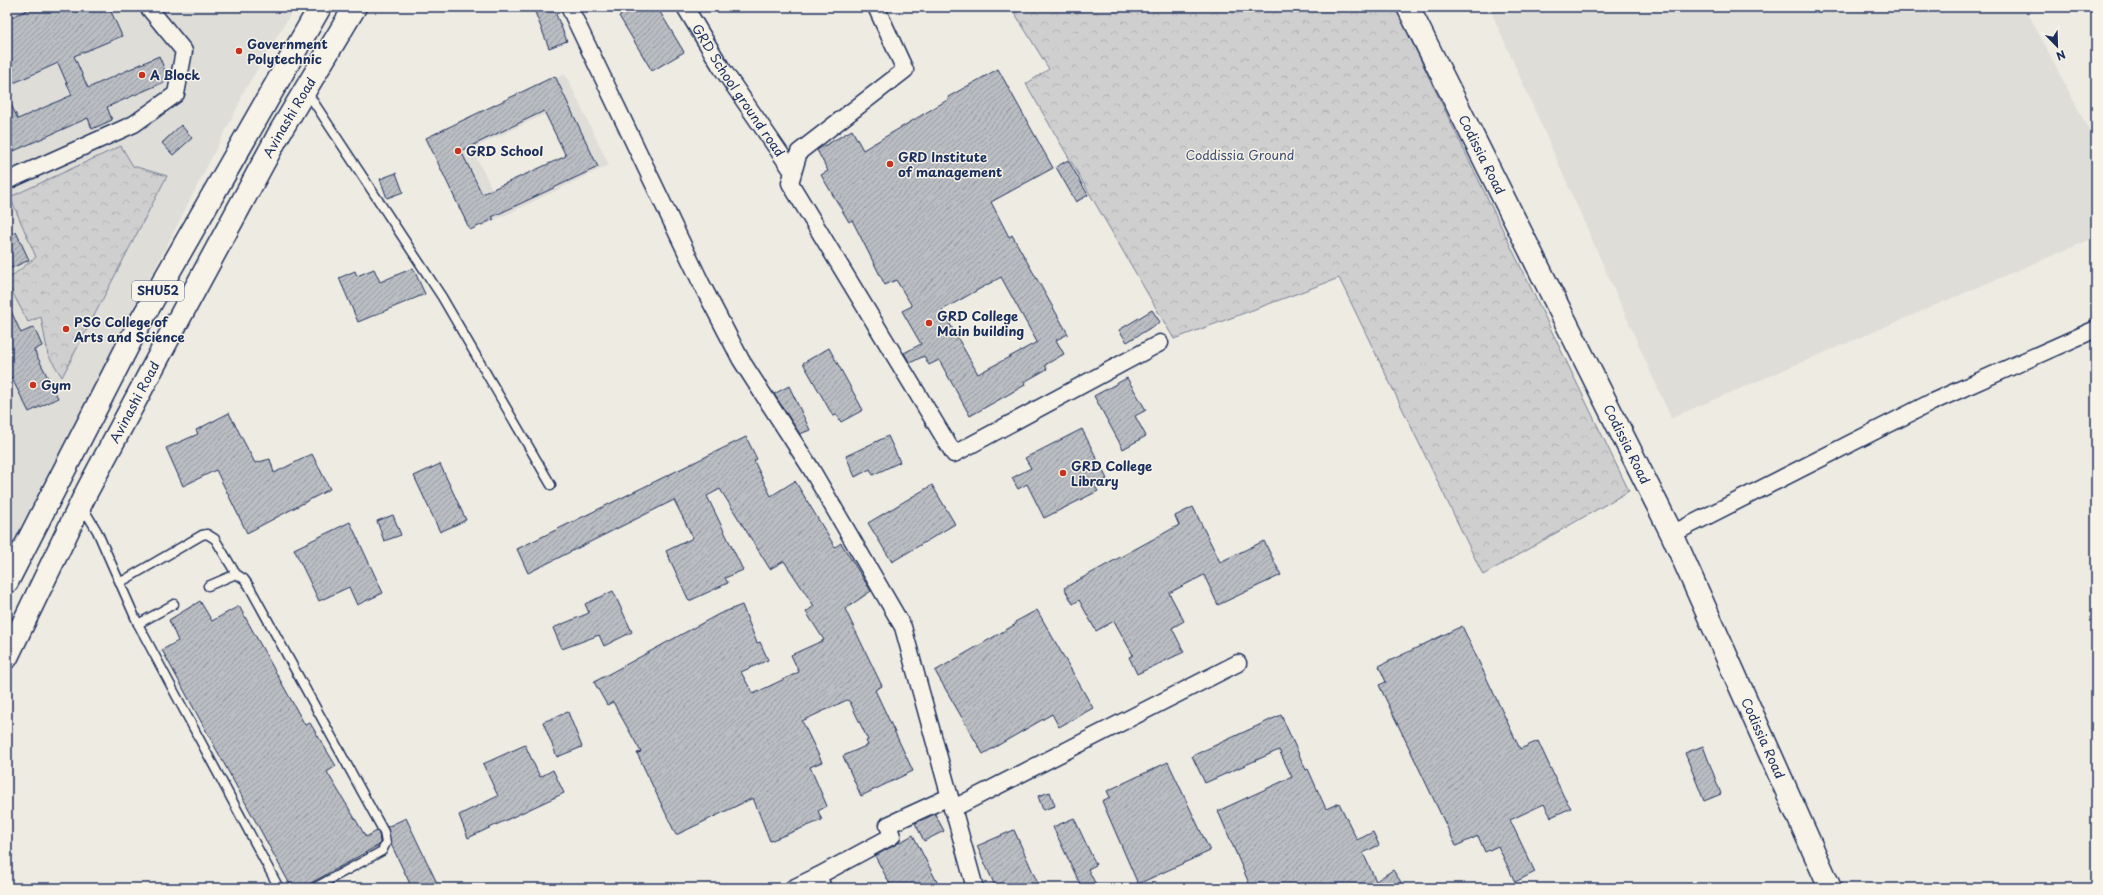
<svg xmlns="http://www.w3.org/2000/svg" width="2103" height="895" font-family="'Playpen Sans',sans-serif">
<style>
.built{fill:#deddd8;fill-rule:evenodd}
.forest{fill:url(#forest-crowns);stroke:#757f96}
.building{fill:url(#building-hatch);stroke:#1b2f5e;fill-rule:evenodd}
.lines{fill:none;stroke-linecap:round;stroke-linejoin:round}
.lane-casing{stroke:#1b2f5e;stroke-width:11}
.street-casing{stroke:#1b2f5e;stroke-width:19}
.secondary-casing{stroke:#1b2f5e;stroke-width:25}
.primary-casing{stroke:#1b2f5e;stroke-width:25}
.lane{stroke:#f7f3e8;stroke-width:8}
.street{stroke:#f7f3e8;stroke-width:16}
.secondary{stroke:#f7f3e8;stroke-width:22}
.primary{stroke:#f7f3e8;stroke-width:22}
.poi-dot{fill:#c8321e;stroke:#f7f3e8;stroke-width:1.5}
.labels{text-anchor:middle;stroke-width:3;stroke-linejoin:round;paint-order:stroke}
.shield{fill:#f7f3e8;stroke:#5d6a87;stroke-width:1}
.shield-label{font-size:12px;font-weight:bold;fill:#1b2f5e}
.poi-label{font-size:13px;font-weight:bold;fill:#1b2f5e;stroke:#f7f3e8;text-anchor:start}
.street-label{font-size:13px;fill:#1b2f5e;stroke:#f7f3e8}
.park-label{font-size:13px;fill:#3f4f75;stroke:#f7f3e8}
</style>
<defs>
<pattern id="forest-crowns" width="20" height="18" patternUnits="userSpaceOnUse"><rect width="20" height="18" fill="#cfcfcf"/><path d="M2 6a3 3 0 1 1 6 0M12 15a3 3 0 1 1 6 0" fill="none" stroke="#b1b2b4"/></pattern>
<pattern id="building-hatch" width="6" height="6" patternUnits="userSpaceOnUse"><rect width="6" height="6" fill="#babdc2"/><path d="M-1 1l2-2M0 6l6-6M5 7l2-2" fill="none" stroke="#969aa1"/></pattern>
</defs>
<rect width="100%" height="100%" fill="#eeebe2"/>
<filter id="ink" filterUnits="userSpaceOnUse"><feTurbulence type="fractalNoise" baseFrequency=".025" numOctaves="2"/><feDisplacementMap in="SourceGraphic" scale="8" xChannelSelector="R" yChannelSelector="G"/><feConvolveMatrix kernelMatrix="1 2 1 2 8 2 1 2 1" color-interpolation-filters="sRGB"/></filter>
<g filter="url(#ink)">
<!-- built -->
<g class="built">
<polygon points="7,7 295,7 241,96 242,98 7,559"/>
<polygon points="1489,7 2025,7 2096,144 2096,237 1671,418"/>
<path d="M565 74 609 165 481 227 437 136ZM554 110 575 152 493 191 472 149Z"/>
</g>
<!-- forest -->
<g class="forest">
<polygon points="1011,7 1395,7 1629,491 1483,575 1339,278 1174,339 1026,84 1049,69"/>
<polygon points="121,146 133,166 167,176 62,377 48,355 41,317 28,322 7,282 7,280 36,257 10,197"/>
</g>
<!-- building -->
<g class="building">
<polygon points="34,7 109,7 122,36 74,56 88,88 159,56 169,80 107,107 112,120 92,129 88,118 7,154 7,96 18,119 72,95 58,63 7,86 7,19"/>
<polygon points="533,7 553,7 567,41 549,48"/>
<polygon points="635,7 657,7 684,52 652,71 619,16"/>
<path d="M998 69 1053 168 991 202 1009 237 1012 235 1068 334 1056 340 1064 354 1045 365 1047 369 1024 382 1025 385 970 416 939 360 929 365 924 356 910 363 904 353 921 344 902 311 912 306 896 280 885 285 852 220 849 222 821 175 828 171 817 150 852 130 863 150 949 99 948 97ZM1001 277 1037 342 978 374 942 310Z"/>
<path d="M555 76 598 167 492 217 494 219 470 230 426 138ZM544 111 566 156 482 194 461 151Z"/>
<polygon points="181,125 192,138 173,155 162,143"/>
<polygon points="1068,160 1088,195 1076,202 1056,167"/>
<polygon points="396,173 403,192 387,198 380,179"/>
<polygon points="16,232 29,260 7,270 7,237"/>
<polygon points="413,268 425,294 358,322 339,278 355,271 357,276 374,269 380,282"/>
<polygon points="7,302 21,333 34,327 42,346 34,350 58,398 29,412 7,369"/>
<polygon points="1152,310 1160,322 1127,342 1119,330"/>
<polygon points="829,348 863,410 841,422 837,415 833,416 803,363"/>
<polygon points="1127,378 1146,410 1135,416 1146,436 1123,449 1094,396"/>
<polygon points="789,386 810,430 800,434 774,394"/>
<polygon points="229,413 255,463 270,459 274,473 312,454 330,489 247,533 216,470 183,486 166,448 198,434 196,430"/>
<polygon points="1082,429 1107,479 1094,485 1098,491 1044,518 1027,484 1018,489 1012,478 1031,468 1025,458"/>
<polygon points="888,436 900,462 873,475 870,469 855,477 846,456"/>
<polygon points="746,437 757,459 754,461 771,496 795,481 835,547 841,543 871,591 845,609 882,686 875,690 913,771 861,796 843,756 868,745 866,741 868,740 850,702 847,700 802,721 822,762 810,767 827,806 818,811 822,820 770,841 753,798 676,835 637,753 641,752 613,702 607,705 594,682 719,614 742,605 757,643 760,642 768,660 741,672 753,694 799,672 791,655 824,640 806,612 814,606 784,561 770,569 720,489 707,496 743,570 725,578 728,583 689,601 666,551 693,538 674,500 528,573 517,549"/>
<polygon points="440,464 466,520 440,532 414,476"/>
<polygon points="932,485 955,524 892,562 868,523"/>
<polygon points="1193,507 1220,562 1264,541 1281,575 1218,605 1204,575 1169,593 1184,621 1172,628 1184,652 1137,674 1129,657 1133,655 1114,621 1096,631 1079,600 1073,604 1064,588 1179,525 1175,516"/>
<polygon points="393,515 401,535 384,541 377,521"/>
<polygon points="350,522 383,593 357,605 349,587 319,601 294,549"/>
<polygon points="613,591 632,632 604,646 599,635 562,649 553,628 589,613 585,604"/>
<polygon points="200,601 212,621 239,606 305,725 310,723 336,766 327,772 366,837 377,831 379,834 380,842 379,845 302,888 292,888 162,650 178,641 169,620"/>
<polygon points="1037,610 1093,708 1059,727 1052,714 983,754 935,671 1016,624 1015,622"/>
<polygon points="1462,626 1520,749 1538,741 1564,797 1571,808 1551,817 1544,804 1510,820 1535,872 1515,882 1498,846 1485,852 1478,836 1456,846 1379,685 1386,682 1379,666"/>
<polygon points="568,712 582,747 557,757 543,722"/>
<polygon points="1281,715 1306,770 1308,769 1326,809 1339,803 1357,840 1373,832 1379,845 1363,853 1376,881 1393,870 1405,888 1251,888 1218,811 1292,777 1279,750 1205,783 1192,756"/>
<polygon points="525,745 540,777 553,770 564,793 468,838 459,815 498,796 483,764"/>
<polygon points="1703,746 1721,794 1704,801 1685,753"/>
<polygon points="1168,762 1210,851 1138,884 1102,801 1110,797 1107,791"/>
<polygon points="1050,792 1055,806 1043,810 1038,796"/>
<polygon points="935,814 944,831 924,841 915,823"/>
<polygon points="406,818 437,883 426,888 412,888 391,844 387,827"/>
<polygon points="1074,818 1096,865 1088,869 1096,885 1089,888 1082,888 1053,827"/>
<polygon points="1014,830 1040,888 996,888 977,846"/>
<polygon points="913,835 940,888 892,888 875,856"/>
</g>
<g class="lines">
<defs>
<g id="lane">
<polyline points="307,92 442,297 551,485"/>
<polyline points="82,506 97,531 138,624 279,888"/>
<polyline points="121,582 202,535 207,534 215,539 236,574"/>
<polyline points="208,586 236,574 244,579 249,586 384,832 386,843 382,851 314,888"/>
<polyline points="138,624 174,604"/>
</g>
<g id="street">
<polyline points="569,7 702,285 741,360 810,467 903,627 975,888"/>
<path id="s1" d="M685 7 721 67 793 172"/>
<polyline points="876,7 905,70 799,152 790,183 954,454 1160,343"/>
<polyline points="7,181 134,124 176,94 184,51 148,7"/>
<polyline points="1672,534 1932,402 2096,329"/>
<polyline points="952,809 1238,663"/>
<polyline points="793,888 818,876"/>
<polyline points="823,888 818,876 892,836 888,825 949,797"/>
</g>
<g id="secondary">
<path id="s2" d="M1408 7 1672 534 1830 888"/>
</g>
<g id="primary">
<polyline points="7,582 138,326 320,7"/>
<path id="s3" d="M7 657 87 491 168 339 280 132 355 7"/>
</g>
</defs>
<!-- lane casing -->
<use href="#lane" class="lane-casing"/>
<!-- street casing -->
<use href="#street" class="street-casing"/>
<!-- secondary casing -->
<use href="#secondary" class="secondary-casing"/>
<!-- primary casing -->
<use href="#primary" class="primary-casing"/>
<!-- lane -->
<use href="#lane" class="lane"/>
<!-- street -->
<use href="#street" class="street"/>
<!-- secondary -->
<use href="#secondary" class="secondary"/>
<!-- primary -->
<use href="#primary" class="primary"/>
</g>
</g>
<!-- markers -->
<g class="poi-dot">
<circle cx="239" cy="51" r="4"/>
<circle cx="142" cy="75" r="4"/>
<circle cx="458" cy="151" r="4"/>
<circle cx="890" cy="164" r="4"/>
<circle cx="929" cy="323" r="4"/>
<circle cx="66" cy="329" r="4"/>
<circle cx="33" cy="385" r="4"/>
<circle cx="1063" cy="473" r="4"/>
</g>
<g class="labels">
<!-- shield labels -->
<rect class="shield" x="132" y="281" width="52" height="20" rx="3"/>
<g class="shield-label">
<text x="158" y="295">SHU52</text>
</g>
<!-- poi labels -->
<g class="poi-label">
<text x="247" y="49">Government<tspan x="247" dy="15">Polytechnic</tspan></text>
<text x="150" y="80">A Block</text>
<text x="466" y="156">GRD School</text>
<text x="898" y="162">GRD Institute<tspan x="898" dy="15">of management</tspan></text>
<text x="937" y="321">GRD College<tspan x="937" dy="15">Main building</tspan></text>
<text x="74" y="327">PSG College of<tspan x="74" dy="15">Arts and Science</tspan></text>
<text x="41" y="390">Gym</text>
<text x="1071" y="471">GRD College<tspan x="1071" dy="15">Library</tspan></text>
</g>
<!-- street labels -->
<g class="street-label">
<text dy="5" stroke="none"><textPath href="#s1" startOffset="99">GRD School ground road</textPath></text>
<text dy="5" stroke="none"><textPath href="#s3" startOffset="609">Avinashi Road</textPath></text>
<text dy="5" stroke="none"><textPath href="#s2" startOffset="165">Codissia Road</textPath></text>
<text dy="5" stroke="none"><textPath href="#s3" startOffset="285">Avinashi Road</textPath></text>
<text dy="5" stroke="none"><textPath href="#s2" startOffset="489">Codissia Road</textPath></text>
<text dy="5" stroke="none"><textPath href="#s2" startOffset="813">Codissia Road</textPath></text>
</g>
<!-- park labels -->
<g class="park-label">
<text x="1240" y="160">Coddissia Ground</text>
</g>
</g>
<!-- margin -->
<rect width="2103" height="895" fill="none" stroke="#f7f3e8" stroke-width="24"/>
<rect x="12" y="12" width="2079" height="871" fill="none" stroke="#1b2f5e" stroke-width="1.5" filter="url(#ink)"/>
<!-- north arrow -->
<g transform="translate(2057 46) rotate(157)" stroke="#f7f3e8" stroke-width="3" paint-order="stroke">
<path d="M0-3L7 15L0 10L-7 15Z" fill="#1b2f5e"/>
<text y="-6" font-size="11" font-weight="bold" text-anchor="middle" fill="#1b2f5e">N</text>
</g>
</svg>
